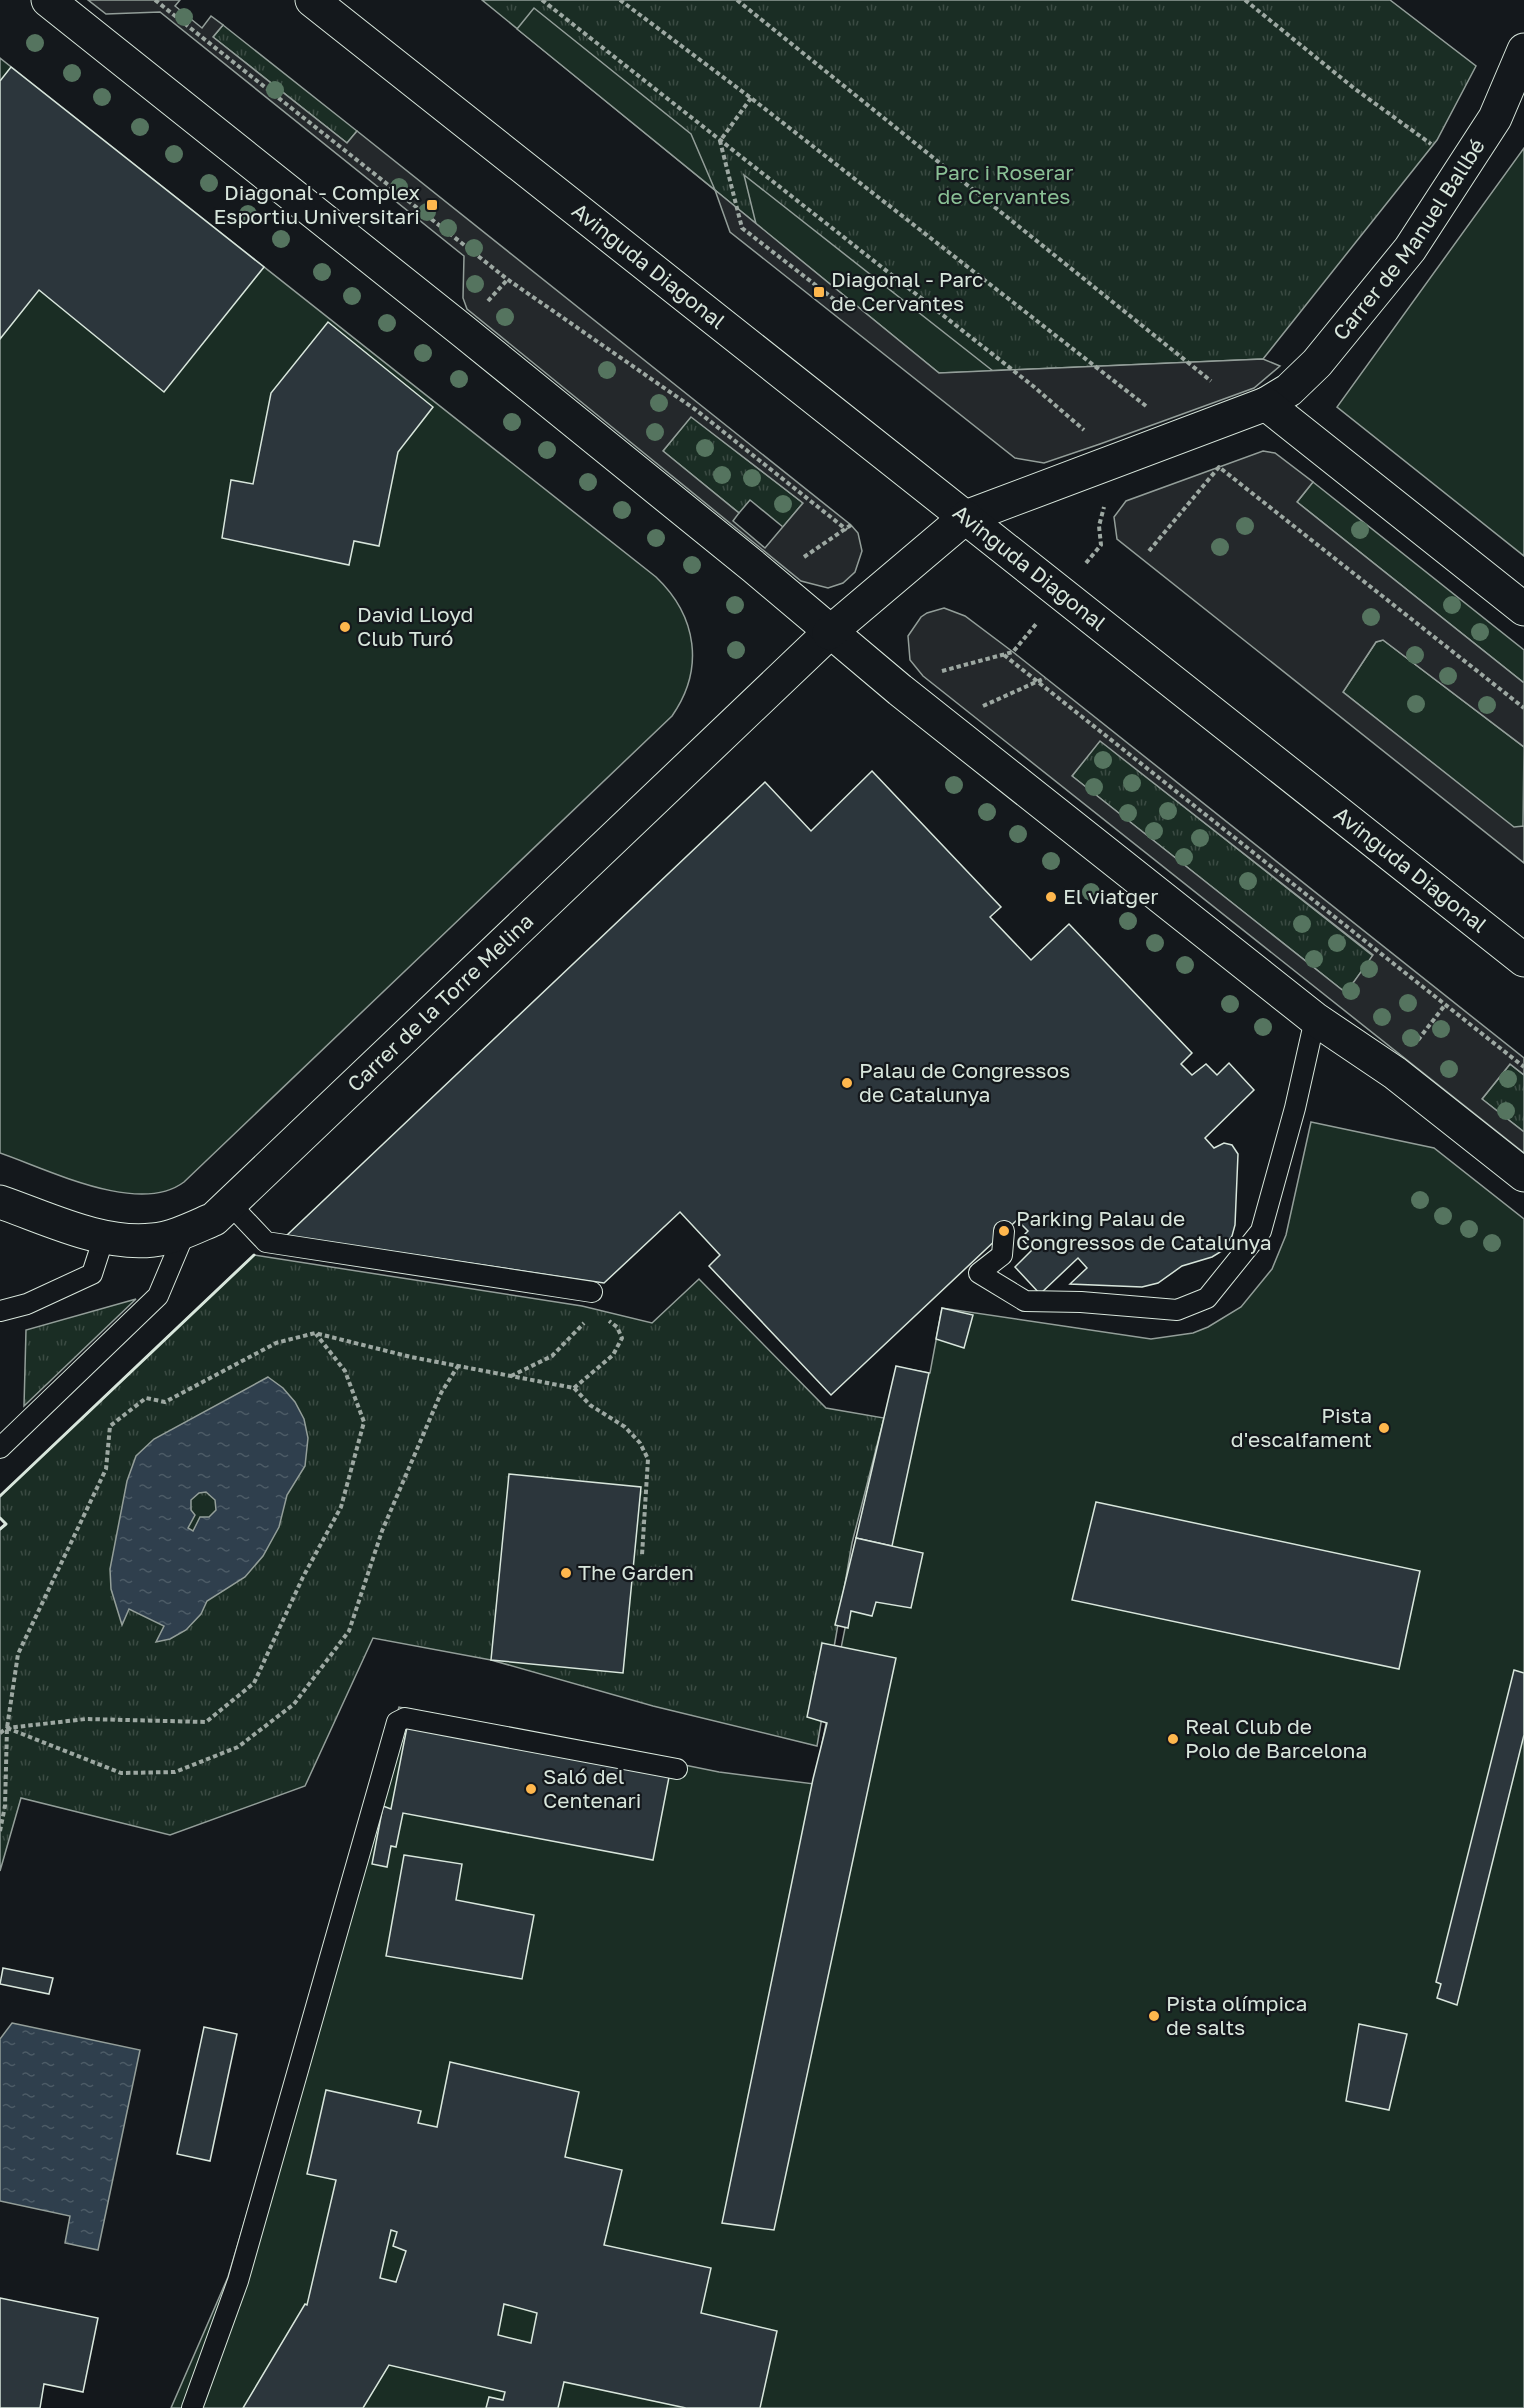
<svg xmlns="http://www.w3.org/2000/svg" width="1524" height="2408" font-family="'Golos Text',sans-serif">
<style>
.grass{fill:url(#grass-tufts);stroke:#939e99;stroke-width:1.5}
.garden{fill:#1a2d24;stroke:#939e99;stroke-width:1.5}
.parking{fill:#24282b;stroke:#939e99;stroke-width:1.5;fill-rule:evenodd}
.water{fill:url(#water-ripples);stroke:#939e99;stroke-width:1.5;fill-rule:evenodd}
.building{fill:#2c363c;stroke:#d8e6dc;stroke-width:1.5;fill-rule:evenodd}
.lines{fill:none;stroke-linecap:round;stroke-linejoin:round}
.service-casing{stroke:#d8e6dc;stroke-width:22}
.minor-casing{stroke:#d8e6dc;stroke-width:35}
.primary-casing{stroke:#d8e6dc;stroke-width:35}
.path{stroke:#9da8a2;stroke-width:4;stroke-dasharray:4.5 3;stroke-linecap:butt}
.service{stroke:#14181c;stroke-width:20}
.minor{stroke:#14181c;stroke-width:33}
.primary{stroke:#14181c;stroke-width:33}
.wall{stroke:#d8e6dc;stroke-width:3}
.tree{fill:#55745f}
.poi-dot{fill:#ffb74d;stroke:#14181c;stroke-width:2}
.labels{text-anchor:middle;stroke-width:4.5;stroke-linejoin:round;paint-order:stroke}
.park-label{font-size:21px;fill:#8ac095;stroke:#14181c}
.poi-label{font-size:21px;fill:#d8e6dc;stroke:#14181c;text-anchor:start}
.street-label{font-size:21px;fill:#d8e6dc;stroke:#14181c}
</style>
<defs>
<pattern id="grass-tufts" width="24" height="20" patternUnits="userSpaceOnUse" patternTransform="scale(1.5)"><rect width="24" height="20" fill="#1a2d24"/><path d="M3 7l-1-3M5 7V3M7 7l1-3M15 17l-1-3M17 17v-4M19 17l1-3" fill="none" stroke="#3b4b43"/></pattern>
<pattern id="water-ripples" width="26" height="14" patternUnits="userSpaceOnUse" patternTransform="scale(1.5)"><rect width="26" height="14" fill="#2f3f4d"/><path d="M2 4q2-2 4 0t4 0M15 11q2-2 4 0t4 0" fill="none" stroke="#4c5b66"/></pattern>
</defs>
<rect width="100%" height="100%" fill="#14181c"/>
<!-- grass -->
<g class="grass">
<polygon points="482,0 1390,0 1476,66 1437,140 1263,359 939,373"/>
<polygon points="223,25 357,131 347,143 213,37"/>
<polygon points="691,416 803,503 783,527 750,500 739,513 663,451"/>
<polygon points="1100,740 1373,956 1346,993 1072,776"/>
<polygon points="1510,1064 1524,1075 1524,1132 1482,1099"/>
<polygon points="254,1255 582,1306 652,1323 699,1279 826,1408 884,1418 852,1543 817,1746 653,1706 491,1660 373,1638 305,1786 170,1835 21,1798 0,1871 0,1529 5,1524 0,1518 0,1496"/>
<polygon points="136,1299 24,1406 26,1330"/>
</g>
<!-- garden -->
<g class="garden">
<polygon points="534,8 691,134 715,190 517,29"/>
<path d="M0 58 656 577C697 616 705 669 672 716L184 1182C139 1216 47 1169 0 1153Z"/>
<polygon points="1524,148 1524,556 1337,407"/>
<polygon points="744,175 993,371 939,373 756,224"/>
<polygon points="1313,482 1524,650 1524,683 1297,502"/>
<polygon points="1383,640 1524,747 1523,828 1514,828 1343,692 1376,642"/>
<polygon points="1311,1122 1434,1148 1524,1219 1524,2408 171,2408 228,2277 399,1707 719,1772 814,1784 897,1367 930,1373 942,1308 1151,1339 1193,1333 1208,1327 1241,1307 1272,1269 1286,1235"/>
</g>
<!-- parking -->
<g class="parking">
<path d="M88 0H180L175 6 202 28 211 16 223 25 213 37 347 143 357 131 851 525 858 533 862 551 855 572 843 583 828 588 801 581 467 309 463 298 464 256 160 12 106 14ZM691 417 803 503 765 548 733 521 739 513 663 451Z"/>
<polygon points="715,190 939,373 1263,359 1280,366 1254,388 1100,444 1044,463 1015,458 730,232"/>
<polygon points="1263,451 1275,453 1313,482 1297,502 1524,683 1524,747 1383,640 1376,642 1343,692 1514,827 1524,826 1524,863 1117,539 1114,517 1126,501"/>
<path d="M944 608 965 616 1013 652 1524 1058V1075L1510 1064 1482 1099 1524 1132V1153L923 676 910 660 908 636 921 617 927 613ZM1100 741 1373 955 1346 993 1072 776Z"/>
</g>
<!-- water -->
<g class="water">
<path d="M268 1377 283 1388 295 1402 304 1419 308 1438 305 1466 287 1495 279 1527 263 1556 245 1577 207 1601 201 1614 186 1630 170 1639 156 1642 164 1626 129 1609 122 1625 111 1589 110 1569 127 1481 136 1456 154 1439ZM206 1492 215 1500 216 1510 209 1517H200L193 1531 188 1528 195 1515 191 1510V1500L199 1493Z"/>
<polygon points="12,2023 140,2050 98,2250 65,2243 70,2216 0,2201 0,2039"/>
</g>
<!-- building -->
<g class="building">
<polygon points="11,67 264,267 164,392 39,290 0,339 0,81"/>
<polygon points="328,322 433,407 398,452 379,546 354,541 349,565 222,538 231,480 253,484 271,393"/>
<polygon points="872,771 1001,907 990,917 1031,960 1069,924 1192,1053 1181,1064 1192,1075 1206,1064 1217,1075 1229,1063 1254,1090 1205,1138 1214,1148 1224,1143 1232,1145 1238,1154 1235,1225 1232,1236 1222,1251 1212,1257 1182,1266 1158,1283 1142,1287 1070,1284 1087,1268 1078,1258 1040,1294 1015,1267 1032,1250 1021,1238 1028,1231 1017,1220 831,1395 709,1266 720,1255 680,1212 604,1283 286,1236 765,782 811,831"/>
<polygon points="942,1308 973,1315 964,1348 936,1339"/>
<polygon points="896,1366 929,1373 892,1546 856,1538"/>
<polygon points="509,1474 641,1487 623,1673 491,1660"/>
<polygon points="1096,1502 1420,1571 1399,1669 1072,1600"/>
<polygon points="856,1538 923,1553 911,1608 876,1602 872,1616 851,1611 848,1628 835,1625"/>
<polygon points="822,1643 896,1658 774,2230 722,2223 813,1779 827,1723 807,1717"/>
<polygon points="1514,1670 1524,1673 1524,1735 1457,2005 1437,1998 1441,1984 1436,1982"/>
<polygon points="408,1722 670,1772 653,1860 403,1813 396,1847 391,1846 387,1867 372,1864 383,1806 391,1809"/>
<polygon points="404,1855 462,1864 456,1900 534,1915 522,1979 386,1956"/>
<polygon points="3,1968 53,1978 49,1994 0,1984"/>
<polygon points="1359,2024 1407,2034 1389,2110 1346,2101"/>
<polygon points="204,2027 237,2034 210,2161 177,2154"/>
<path d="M450 2062 579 2092 565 2157 622 2170 604 2245 711 2268 701 2313 777 2331 760 2408H686L564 2382 558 2408H486L489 2397 503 2400 505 2392 389 2365 363 2408H243L305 2304 307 2305 336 2180 307 2174 326 2090 421 2111 418 2123 437 2127ZM391 2230 397 2232 393 2246 406 2251 396 2282 380 2278ZM504 2304 537 2313 531 2343 498 2335Z"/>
<polygon points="0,2298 98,2318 83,2392 44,2384 40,2408 0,2408"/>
</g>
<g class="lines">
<defs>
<g id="service">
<polyline points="230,1204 266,1242 592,1292"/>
<polyline points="1004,1231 1002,1255 979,1273 1025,1301 1081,1302 1177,1310 1207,1298 1261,1231 1295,1108 1315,1019"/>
<polyline points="0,1311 27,1304 92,1274 104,1237"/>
<polyline points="0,1448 158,1296 185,1232"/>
<polyline points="192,2408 238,2281 397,1722 405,1718 677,1769"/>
</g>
<g id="minor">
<path id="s1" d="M1266 404 1289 390 1317 363 1410 249 1495 118 1524 50"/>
<polyline points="966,517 1266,404 1524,609"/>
<path id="s2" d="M0 1202C47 1218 102 1246 153 1240 174 1238 195 1227 214 1219L829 633"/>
</g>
<g id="primary">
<polyline points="48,0 463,331 754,567 900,690 1315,1019 1395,1073 1524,1175"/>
<path id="s3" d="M312 0 1524 960"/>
<polyline points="829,633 966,517"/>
</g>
</defs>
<!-- service casing -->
<use href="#service" class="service-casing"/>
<!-- minor casing -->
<use href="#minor" class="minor-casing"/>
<!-- primary casing -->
<use href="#primary" class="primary-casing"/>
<!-- path -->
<g class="path">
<polyline points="155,0 507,279 696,410 847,530"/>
<polyline points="542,0 1033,386 1084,430"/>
<polyline points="620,0 751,98 1146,406"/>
<polyline points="737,0 1211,381"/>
<polyline points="1245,0 1355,89 1431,144"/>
<polyline points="751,98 720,141 742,228 840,304"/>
<polyline points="488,301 507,280"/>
<polyline points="1149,551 1219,467 1524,708"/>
<polyline points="804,557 851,525"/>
<polyline points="1086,563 1101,545 1099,526 1104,507"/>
<polyline points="1004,655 1524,1067"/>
<polyline points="942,671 1013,652 1036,624"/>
<polyline points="983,706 1045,678"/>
<polyline points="1418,1040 1445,1005"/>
<polyline points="511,1376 552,1356 584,1323"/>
<polyline points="574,1388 613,1355 622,1338 617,1327 609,1321"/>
<polyline points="7,1728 121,1773 175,1772 238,1747 294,1704 349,1631 382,1531 441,1393 458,1366"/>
<polyline points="0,1733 7,1728 86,1719 206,1722 254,1683 303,1577 341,1507 364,1422 345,1371 316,1334"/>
<polyline points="0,1831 5,1806 7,1728 18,1654 106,1469 110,1426 146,1398 165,1402 276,1343 315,1333 411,1357 574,1388 590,1405 625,1427 640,1443 648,1459 642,1555"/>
</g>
<!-- service -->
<use href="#service" class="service"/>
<!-- minor -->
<use href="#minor" class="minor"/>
<!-- primary -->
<use href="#primary" class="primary"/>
<!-- wall -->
<g class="wall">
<polyline points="0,1496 254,1255"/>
<polyline points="0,1518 6,1524 0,1529"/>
</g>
</g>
<!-- trees -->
<g class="tree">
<circle cx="184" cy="17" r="9"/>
<circle cx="35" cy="43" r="9"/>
<circle cx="72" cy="73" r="9"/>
<circle cx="275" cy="90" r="9"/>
<circle cx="102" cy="97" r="9"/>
<circle cx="140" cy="127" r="9"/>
<circle cx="174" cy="154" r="9"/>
<circle cx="209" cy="183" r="9"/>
<circle cx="399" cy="187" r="9"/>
<circle cx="427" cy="212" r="9"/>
<circle cx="248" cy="214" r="9"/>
<circle cx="448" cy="228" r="9"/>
<circle cx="281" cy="239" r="9"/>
<circle cx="474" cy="248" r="9"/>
<circle cx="322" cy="272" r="9"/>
<circle cx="475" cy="284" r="9"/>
<circle cx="352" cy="296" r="9"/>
<circle cx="505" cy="317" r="9"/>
<circle cx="387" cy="323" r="9"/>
<circle cx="423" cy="353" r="9"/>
<circle cx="607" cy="370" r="9"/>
<circle cx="459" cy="379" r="9"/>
<circle cx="659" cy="403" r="9"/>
<circle cx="512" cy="422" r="9"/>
<circle cx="655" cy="432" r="9"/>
<circle cx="705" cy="448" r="9"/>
<circle cx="547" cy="450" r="9"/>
<circle cx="722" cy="475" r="9"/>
<circle cx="752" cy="478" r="9"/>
<circle cx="588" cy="482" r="9"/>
<circle cx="783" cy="504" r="9"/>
<circle cx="622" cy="510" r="9"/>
<circle cx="1245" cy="526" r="9"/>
<circle cx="1360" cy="530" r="9"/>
<circle cx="656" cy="538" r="9"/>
<circle cx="1220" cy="547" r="9"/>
<circle cx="692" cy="565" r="9"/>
<circle cx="735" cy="605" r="9"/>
<circle cx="1452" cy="605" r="9"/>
<circle cx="1371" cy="617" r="9"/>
<circle cx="1480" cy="632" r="9"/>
<circle cx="736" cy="650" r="9"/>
<circle cx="1415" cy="655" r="9"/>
<circle cx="1448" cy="676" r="9"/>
<circle cx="1416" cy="704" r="9"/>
<circle cx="1487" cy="705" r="9"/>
<circle cx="1103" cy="760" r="9"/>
<circle cx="1132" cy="783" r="9"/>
<circle cx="954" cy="785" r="9"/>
<circle cx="1094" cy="787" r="9"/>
<circle cx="1168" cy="811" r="9"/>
<circle cx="987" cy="812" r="9"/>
<circle cx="1128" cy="813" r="9"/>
<circle cx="1154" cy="831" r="9"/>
<circle cx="1018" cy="834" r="9"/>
<circle cx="1200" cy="838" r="9"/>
<circle cx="1184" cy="857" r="9"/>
<circle cx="1051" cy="861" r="9"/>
<circle cx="1248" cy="881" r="9"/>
<circle cx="1091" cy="892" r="9"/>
<circle cx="1128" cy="921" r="9"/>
<circle cx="1302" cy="924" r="9"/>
<circle cx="1155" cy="943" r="9"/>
<circle cx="1337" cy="943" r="9"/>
<circle cx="1314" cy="959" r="9"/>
<circle cx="1185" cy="965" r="9"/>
<circle cx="1369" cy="969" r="9"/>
<circle cx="1351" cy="991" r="9"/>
<circle cx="1408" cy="1003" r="9"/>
<circle cx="1230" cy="1004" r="9"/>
<circle cx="1382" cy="1017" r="9"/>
<circle cx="1263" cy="1027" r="9"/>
<circle cx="1441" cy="1029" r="9"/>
<circle cx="1411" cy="1038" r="9"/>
<circle cx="1449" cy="1069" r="9"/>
<circle cx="1508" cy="1079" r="9"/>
<circle cx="1506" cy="1111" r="9"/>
<circle cx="1420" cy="1200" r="9"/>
<circle cx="1443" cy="1216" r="9"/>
<circle cx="1469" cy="1229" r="9"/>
<circle cx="1492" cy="1243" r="9"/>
</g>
<!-- markers -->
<g class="poi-dot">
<rect x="426" y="199" width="12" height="12" rx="3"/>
<rect x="813" y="286" width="12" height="12" rx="3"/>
<circle cx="345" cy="627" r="6"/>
<circle cx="1051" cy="897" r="6"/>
<circle cx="847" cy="1083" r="6"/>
<circle cx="1004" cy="1231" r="6"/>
<circle cx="1384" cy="1428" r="6"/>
<circle cx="566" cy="1573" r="6"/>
<circle cx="1173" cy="1739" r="6"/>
<circle cx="531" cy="1789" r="6"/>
<circle cx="1154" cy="2016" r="6"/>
</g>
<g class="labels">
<!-- park labels -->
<g class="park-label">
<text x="1004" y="180">Parc i Roserar<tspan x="1004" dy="24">de Cervantes</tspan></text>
</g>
<!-- poi labels -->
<g class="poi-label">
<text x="420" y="200" text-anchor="end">Diagonal - Complex<tspan x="420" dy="24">Esportiu Universitari</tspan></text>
<text x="831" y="287">Diagonal - Parc<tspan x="831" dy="24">de Cervantes</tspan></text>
<text x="357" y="622">David Lloyd<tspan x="357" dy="24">Club Turó</tspan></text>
<text x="1063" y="904">El viatger</text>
<text x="859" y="1078">Palau de Congressos<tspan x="859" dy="24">de Catalunya</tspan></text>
<text x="1016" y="1226">Parking Palau de<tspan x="1016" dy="24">Congressos de Catalunya</tspan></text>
<text x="1372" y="1423" text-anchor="end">Pista<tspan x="1372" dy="24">d'escalfament</tspan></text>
<text x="578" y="1580">The Garden</text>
<text x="1185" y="1734">Real Club de<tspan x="1185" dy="24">Polo de Barcelona</tspan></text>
<text x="543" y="1784">Saló del<tspan x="543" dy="24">Centenari</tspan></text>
<text x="1166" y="2011">Pista olímpica<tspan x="1166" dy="24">de salts</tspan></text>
</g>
<!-- street labels -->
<g class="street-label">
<text dy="7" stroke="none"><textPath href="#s1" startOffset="220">Carrer de Manuel Ballbé</textPath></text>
<text dy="7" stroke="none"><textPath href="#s3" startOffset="429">Avinguda Diagonal</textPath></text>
<text dy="7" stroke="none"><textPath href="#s3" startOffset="915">Avinguda Diagonal</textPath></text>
<text dy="7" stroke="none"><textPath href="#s3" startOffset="1401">Avinguda Diagonal</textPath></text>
<text dy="7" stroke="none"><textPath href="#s2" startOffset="537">Carrer de la Torre Melina</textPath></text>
</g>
</g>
</svg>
